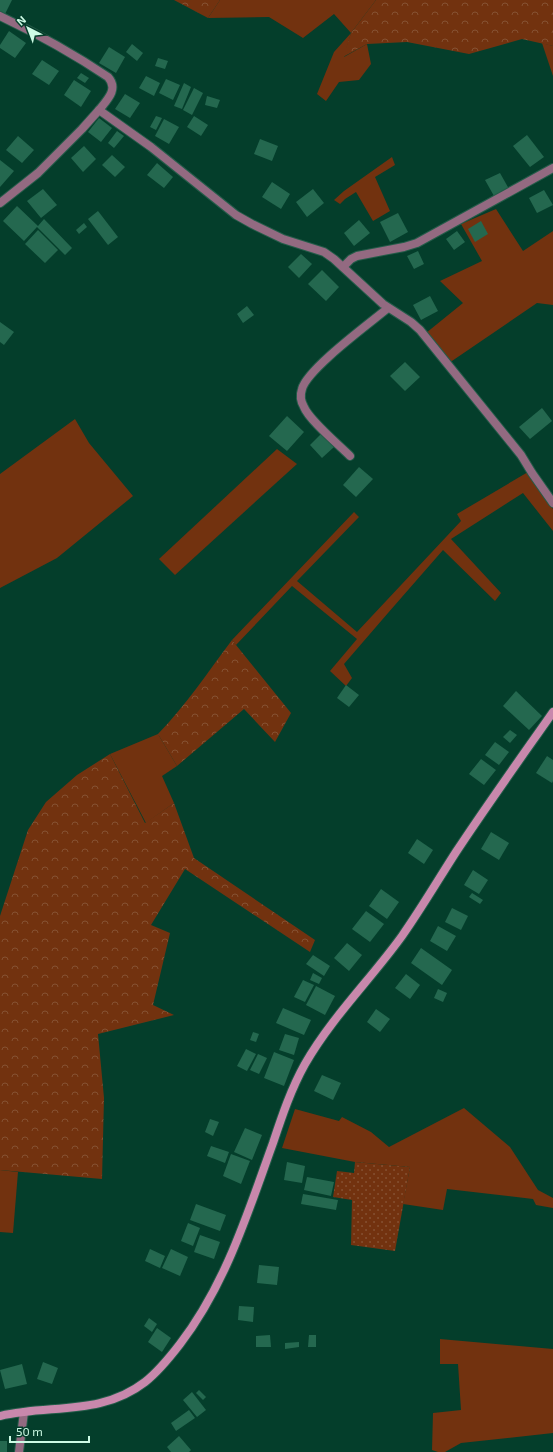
<svg xmlns="http://www.w3.org/2000/svg" width="553" height="1452" font-family="'Exo 2',sans-serif">
<style>
.grass{fill:#72320f}
.forest{fill:url(#forest-crowns)}
.park{fill:url(#park-dots)}
.building{fill:#24684f}
.lines{fill:none;stroke-linecap:round;stroke-linejoin:round}
.street-casing{stroke:#245c49;stroke-width:10}
.secondary-casing{stroke:#245c49;stroke-width:10}
.street{stroke:#936a81;stroke-width:8}
.secondary{stroke:#c888ac;stroke-width:8}
</style>
<defs>
<pattern id="forest-crowns" width="20" height="18" patternUnits="userSpaceOnUse"><rect width="20" height="18" fill="#72320f"/><path d="M2 6a3 3 0 1 1 6 0M12 15a3 3 0 1 1 6 0" fill="none" stroke="#855132"/></pattern>
<pattern id="park-dots" width="8" height="8" patternUnits="userSpaceOnUse"><rect width="8" height="8" fill="#72320f"/><path d="M2 2h.1M6 6h.1" fill="none" stroke="#855132" stroke-width="1.8" stroke-linecap="round"/></pattern>
</defs>
<rect width="100%" height="100%" fill="#043e2b"/>
<!-- grass -->
<g class="grass">
<polygon points="220,0 376,0 351,33 344,57 367,44 371,64 359,80 339,82 326,101 317,94 334,52 351,33 334,14 303,38 269,17 208,18"/>
<polygon points="542,43 553,46 553,76"/>
<polygon points="392,157 395,165 375,177 390,211 373,221 356,192 345,199 340,204 334,200 344,191"/>
<polygon points="496,209 523,251 553,231 553,305 537,303 449,363 426,333 463,303 440,281 482,261 461,224"/>
<polygon points="75,419 89,443 133,496 57,558 0,588 0,474"/>
<polygon points="277,449 297,464 175,575 159,559"/>
<polygon points="528,472 553,509 553,531 523,493 451,539 501,593 495,601 443,550 388,613 344,664 352,678 346,686 330,671 357,639 292,586 236,645 232,640 354,512 359,517 297,581 357,632 461,521 457,514"/>
<polygon points="158,734 177,766 162,776 174,803 146,823 110,754"/>
<polygon points="464,1108 510,1147 538,1190 553,1198 553,1208 536,1205 533,1199 447,1189 443,1210 403,1204 410,1167 355,1162 282,1148 295,1109 339,1121 342,1117 371,1132 389,1147"/>
<polygon points="0,1170 18,1172 13,1233 0,1232"/>
<polygon points="440,1339 553,1349 553,1433 461,1443 445,1452 438,1452 432,1450 433,1413 461,1410 458,1364 440,1364"/>
</g>
<!-- forest -->
<g class="forest">
<polygon points="174,0 220,0 208,18"/>
<polygon points="376,0 553,0 553,46 522,39 469,54 407,42 367,44 343,57 351,33"/>
<path d="M232 640 291 713 275 742 244 709 177 766 158 734C186 705 208 672 232 640Z"/>
<polygon points="110,754 145,823 174,803 194,858 315,940 310,952 185,869 151,925 170,933 153,1005 174,1015 98,1034 104,1098 102,1179 0,1170 0,916 28,830 46,802 77,775"/>
</g>
<!-- park -->
<polygon class="park" points="355,1162 410,1167 395,1251 351,1245 352,1200 333,1197 337,1171 354,1173"/>
<!-- building -->
<g class="building">
<polygon points="0,0 12,0 5,14 0,11"/>
<polygon points="9,31 26,43 15,58 0,48 0,45"/>
<polygon points="132,44 143,53 137,61 126,52"/>
<polygon points="109,47 125,57 116,73 99,63"/>
<polygon points="158,58 168,61 165,69 155,66"/>
<polygon points="42,60 59,71 49,85 32,74"/>
<polygon points="81,73 89,78 85,83 77,78"/>
<polygon points="146,76 160,83 154,96 139,88"/>
<polygon points="166,79 180,85 173,100 159,93"/>
<polygon points="74,80 91,91 81,107 64,95"/>
<polygon points="184,83 191,87 182,109 174,106"/>
<polygon points="194,88 203,93 192,115 183,110"/>
<polygon points="125,94 140,103 130,118 115,109"/>
<polygon points="207,96 220,100 217,108 205,105"/>
<polygon points="156,116 162,118 156,130 150,127"/>
<polygon points="194,116 208,125 201,136 187,127"/>
<polygon points="99,118 112,128 101,142 88,132"/>
<polygon points="164,119 179,127 169,144 155,136"/>
<polygon points="117,131 124,136 114,148 108,143"/>
<polygon points="527,135 544,157 530,167 513,146"/>
<polygon points="18,136 34,150 22,163 6,150"/>
<polygon points="260,139 278,146 272,161 254,154"/>
<polygon points="84,146 96,159 83,172 71,158"/>
<polygon points="112,155 125,167 115,177 102,165"/>
<polygon points="0,160 14,171 0,187"/>
<polygon points="157,163 173,177 164,188 147,175"/>
<polygon points="500,173 509,189 494,196 485,180"/>
<polygon points="272,182 290,194 281,209 262,197"/>
<polygon points="43,189 57,205 41,218 27,201"/>
<polygon points="313,189 324,203 307,217 296,202"/>
<polygon points="544,190 553,205 537,213 529,198"/>
<polygon points="17,206 38,226 44,219 72,248 65,255 37,227 24,241 3,221"/>
<polygon points="98,211 118,237 108,245 88,219"/>
<polygon points="398,213 408,232 390,242 380,222"/>
<polygon points="359,220 370,233 354,246 344,233"/>
<polygon points="481,221 488,234 475,242 468,229"/>
<polygon points="84,223 87,227 79,234 76,230"/>
<polygon points="38,230 58,250 45,263 25,244"/>
<polygon points="457,231 465,242 454,250 446,239"/>
<polygon points="418,251 424,264 414,269 407,256"/>
<polygon points="301,254 312,264 299,278 288,267"/>
<polygon points="322,270 339,287 326,301 308,284"/>
<polygon points="430,296 438,311 421,320 413,305"/>
<polygon points="247,306 254,315 243,323 237,314"/>
<polygon points="0,322 14,332 4,345 0,342"/>
<polygon points="405,362 420,377 405,391 390,376"/>
<polygon points="542,408 552,421 530,439 519,427"/>
<polygon points="287,416 304,432 287,451 269,436"/>
<polygon points="322,433 334,447 322,458 310,445"/>
<polygon points="359,467 373,479 356,497 343,485"/>
<polygon points="346,685 359,695 349,707 337,698"/>
<polygon points="516,691 542,716 529,730 503,706"/>
<polygon points="510,730 517,735 510,743 503,737"/>
<polygon points="495,742 509,752 499,765 485,755"/>
<polygon points="547,756 553,760 553,781 552,783 536,773"/>
<polygon points="481,759 496,770 484,785 469,774"/>
<polygon points="491,832 509,843 499,860 481,849"/>
<polygon points="417,839 433,850 424,864 408,853"/>
<polygon points="473,870 488,880 479,894 464,885"/>
<polygon points="381,889 399,902 387,919 369,906"/>
<polygon points="472,893 483,900 480,904 469,897"/>
<polygon points="452,908 468,916 461,930 445,922"/>
<polygon points="366,911 384,924 370,942 352,929"/>
<polygon points="438,926 456,936 447,951 430,941"/>
<polygon points="347,943 362,955 349,971 334,958"/>
<polygon points="421,948 452,970 442,985 411,963"/>
<polygon points="313,955 330,966 324,976 306,964"/>
<polygon points="313,973 322,978 319,984 310,980"/>
<polygon points="406,974 420,985 410,999 395,988"/>
<polygon points="303,980 314,985 305,1002 294,997"/>
<polygon points="316,986 335,996 325,1015 306,1005"/>
<polygon points="438,989 447,993 443,1002 434,998"/>
<polygon points="283,1008 311,1020 304,1035 276,1023"/>
<polygon points="376,1009 390,1019 380,1032 367,1022"/>
<polygon points="253,1032 259,1034 256,1042 250,1040"/>
<polygon points="285,1034 299,1038 294,1055 279,1050"/>
<polygon points="246,1049 256,1054 247,1071 237,1066"/>
<polygon points="274,1052 294,1060 284,1086 264,1078"/>
<polygon points="258,1054 267,1058 259,1074 250,1070"/>
<polygon points="322,1075 341,1083 333,1100 314,1091"/>
<polygon points="210,1119 219,1122 213,1136 205,1132"/>
<polygon points="245,1128 262,1135 252,1160 234,1152"/>
<polygon points="211,1146 229,1152 225,1163 207,1156"/>
<polygon points="231,1154 250,1161 241,1184 223,1176"/>
<polygon points="287,1162 305,1166 302,1183 284,1180"/>
<polygon points="307,1177 334,1182 331,1196 304,1190"/>
<polygon points="303,1194 338,1200 336,1210 301,1204"/>
<polygon points="196,1204 226,1215 220,1231 190,1220"/>
<polygon points="188,1223 200,1228 193,1246 181,1241"/>
<polygon points="200,1235 220,1242 214,1259 194,1252"/>
<polygon points="150,1249 165,1256 160,1268 145,1261"/>
<polygon points="171,1249 188,1257 180,1276 162,1268"/>
<polygon points="259,1265 279,1267 277,1285 257,1283"/>
<polygon points="239,1306 254,1307 253,1322 238,1320"/>
<polygon points="149,1318 157,1324 152,1332 144,1326"/>
<polygon points="157,1328 171,1338 162,1352 148,1342"/>
<polygon points="270,1335 271,1347 256,1347 256,1336"/>
<polygon points="309,1335 316,1335 316,1347 308,1347"/>
<polygon points="299,1342 299,1347 285,1349 285,1343"/>
<polygon points="43,1362 58,1368 52,1384 37,1379"/>
<polygon points="22,1364 27,1384 5,1389 0,1370"/>
<polygon points="199,1390 206,1397 203,1400 196,1393"/>
<polygon points="192,1392 206,1410 197,1417 183,1400"/>
<polygon points="189,1410 195,1418 176,1431 171,1423"/>
<polygon points="179,1436 191,1450 189,1452 171,1452 167,1447"/>
<rect x="0" y="1441" width="7" height="11"/>
</g>
<g class="lines">
<defs>
<g id="street">
<path d="M0 16C38 34 74 54 108 77 119 89 107 100 99 110L151 147 236 215 252 224 283 239 324 252 334 259 383 304 411 322 420 330 521 455 532 473 553 503"/>
<polyline points="0,203 38,173 82,129 99,110"/>
<polyline points="343,267 351,259 357,256 404,247 417,243 553,168"/>
<path d="M350 456C339 445 309 420 304 407 301 402 300 395 302 389 307 369 370 323 388 308"/>
<polyline points="19,1452 24,1412"/>
</g>
<path id="secondary" d="M0 1416C51 1404 101 1416 145 1382 159 1371 170 1357 180 1344 226 1284 248 1212 273 1143 282 1116 291 1089 305 1064 332 1017 371 979 402 936 421 909 438 880 456 852 487 805 520 759 553 712"/>
</defs>
<!-- street casing -->
<use href="#street" class="street-casing"/>
<!-- secondary casing -->
<use href="#secondary" class="secondary-casing"/>
<!-- street -->
<use href="#street" class="street"/>
<!-- secondary -->
<use href="#secondary" class="secondary"/>
</g>
<!-- north arrow -->
<g transform="translate(28 28) rotate(318)" stroke="#043e2b" stroke-width="3" paint-order="stroke">
<path d="M0-3L7 15L0 10L-7 15Z" fill="#cdfbe5"/>
<text y="-6" font-size="11" font-weight="bold" text-anchor="middle" fill="#cdfbe5">N</text>
</g>
<!-- scale -->
<path d="M10 1436v6h79v-6" fill="none" stroke="#cdfbe5" stroke-width="2"/>
<text x="16" y="1436" font-size="12" fill="#cdfbe5" stroke="#043e2b" stroke-width="3" paint-order="stroke">50 m</text>
</svg>
